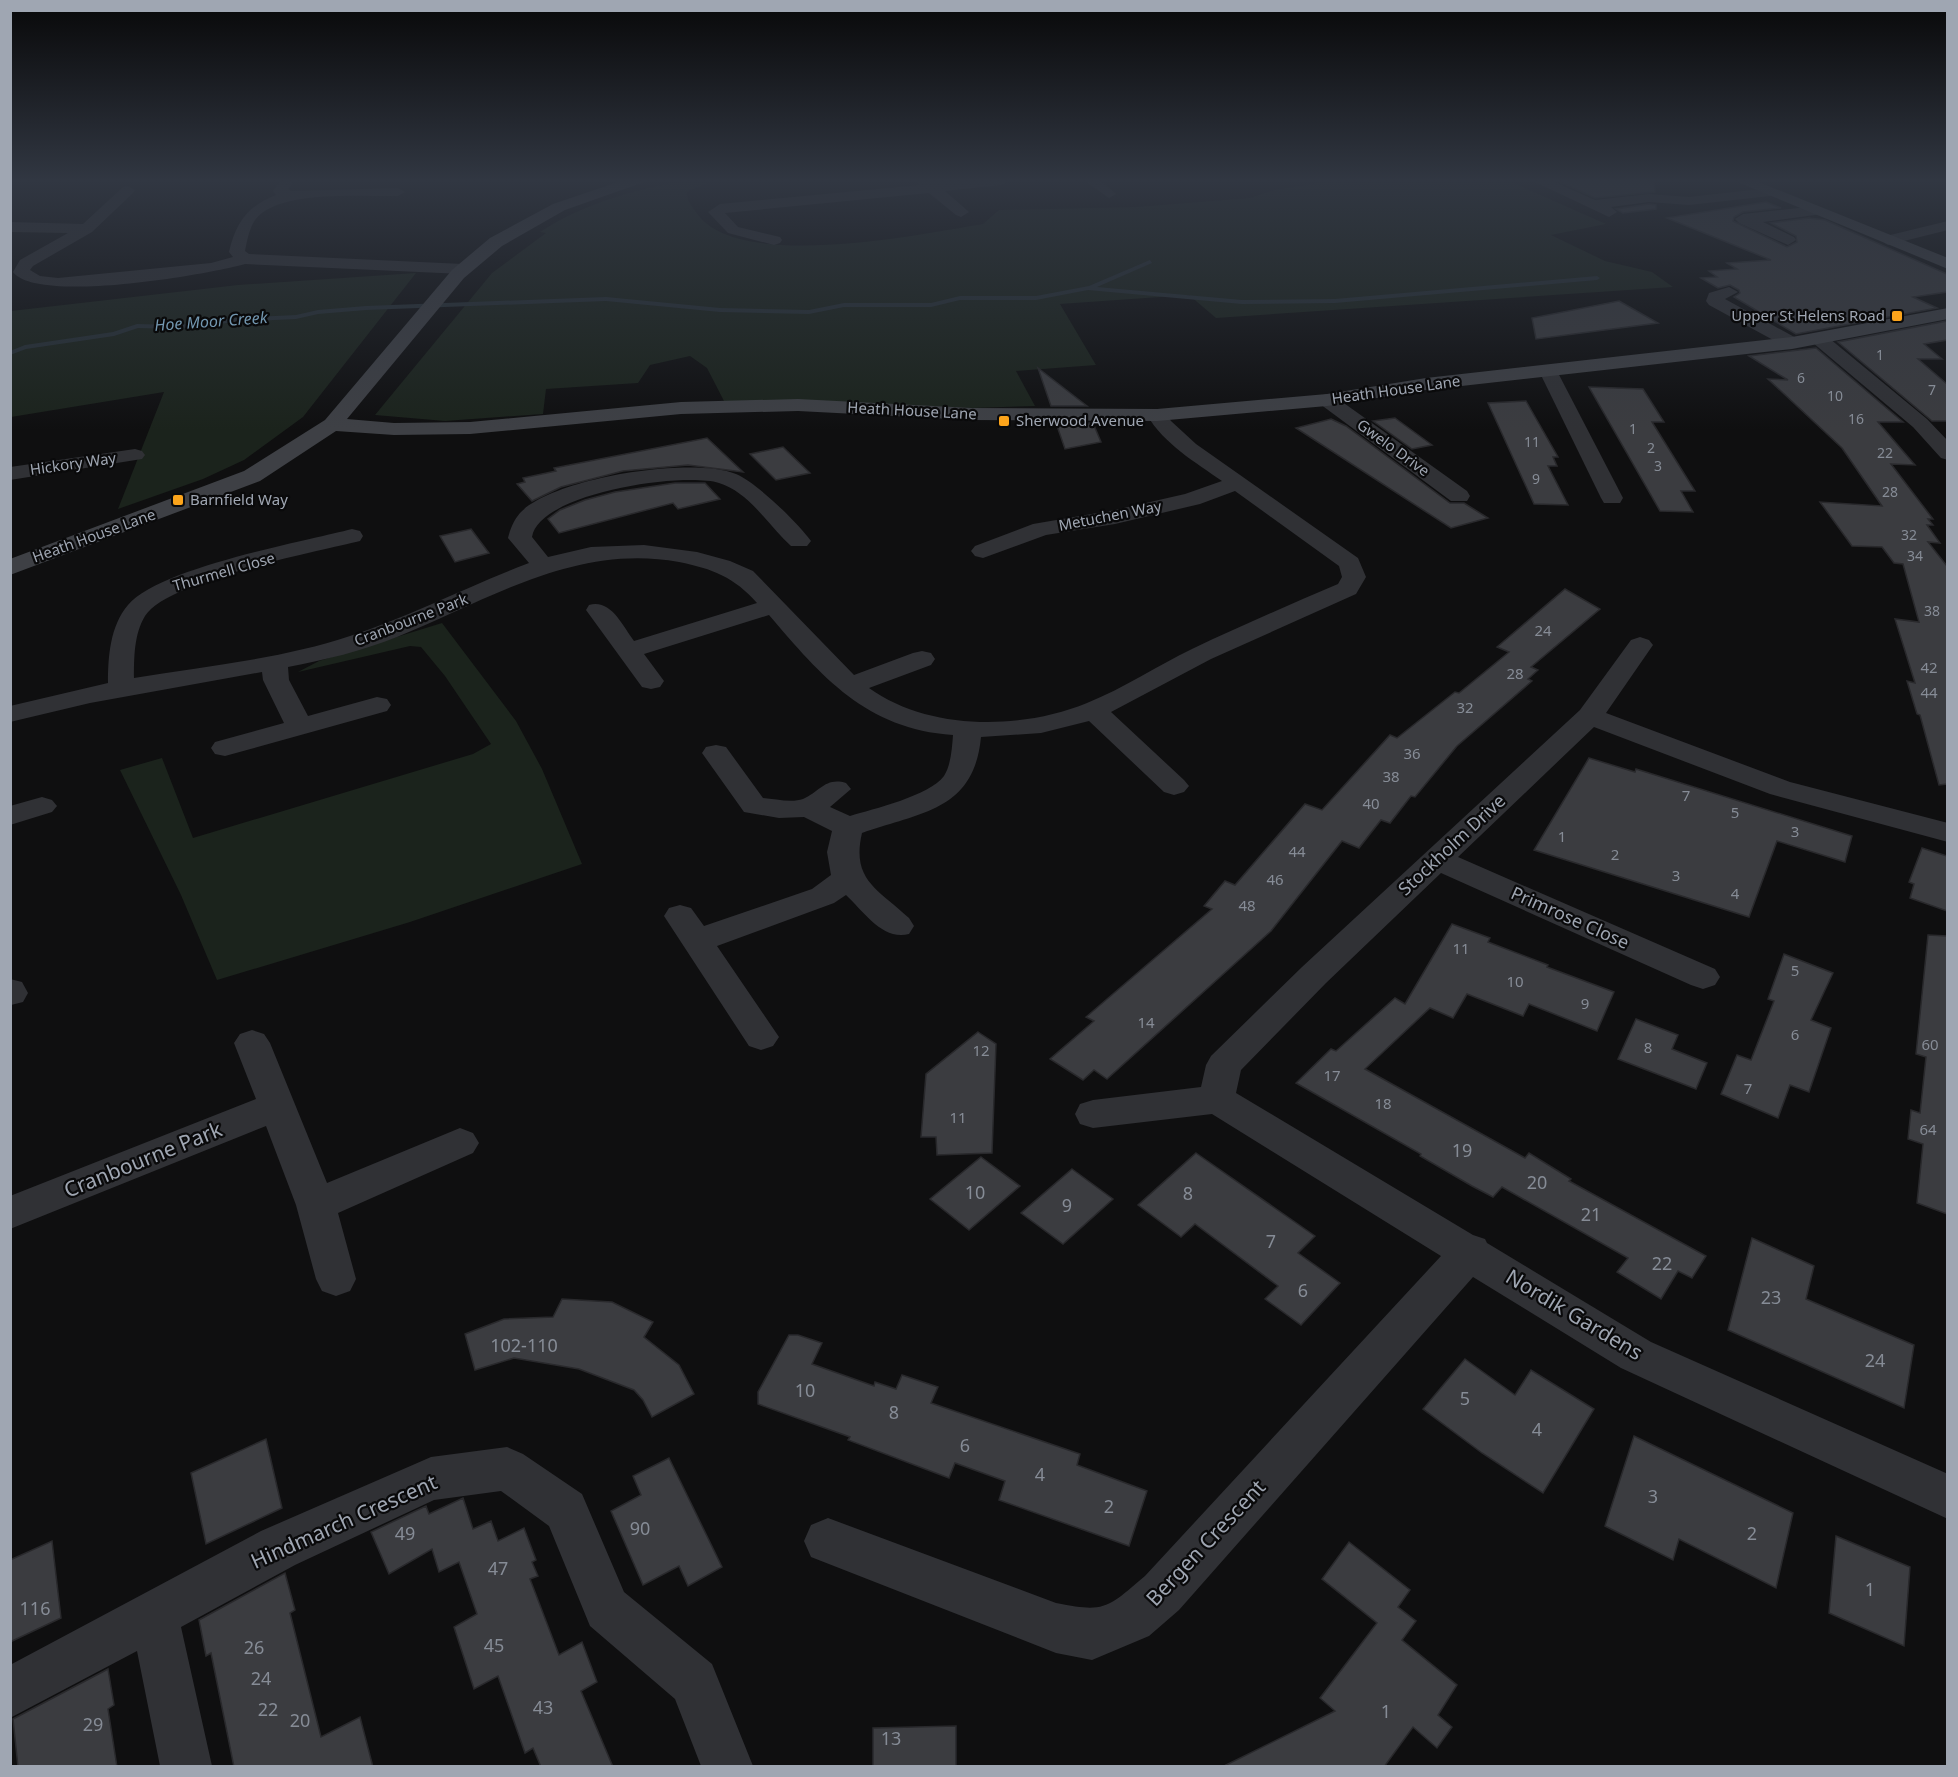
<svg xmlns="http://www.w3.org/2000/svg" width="1958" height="1777" font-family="'Noto Sans',sans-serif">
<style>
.green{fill:#1b231c}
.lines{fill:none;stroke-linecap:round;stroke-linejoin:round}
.stream{fill:#273036;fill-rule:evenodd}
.building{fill:#3b3c40;stroke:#29292c;stroke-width:1.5}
.street{fill:#303135;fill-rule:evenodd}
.secondary{fill:#3e4045;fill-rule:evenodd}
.poi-dot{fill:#fca41b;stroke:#0a0a0b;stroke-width:2}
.labels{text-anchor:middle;stroke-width:4.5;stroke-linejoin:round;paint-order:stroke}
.far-number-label{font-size:14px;fill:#868c96}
.far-poi-label{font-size:15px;fill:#9fa6b2;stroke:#0a0a0b;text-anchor:start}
.far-street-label{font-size:15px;fill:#9fa6b2;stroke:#0a0a0b}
.number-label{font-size:15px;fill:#868c96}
.far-water-label{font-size:16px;font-style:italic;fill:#7397b0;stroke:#0a0a0b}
.street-label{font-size:18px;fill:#9fa6b2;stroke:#0a0a0b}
.near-number-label{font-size:18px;fill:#868c96}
.near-street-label{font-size:21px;fill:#9fa6b2;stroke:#0a0a0b}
</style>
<rect width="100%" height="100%" fill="#0f0f10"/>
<!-- green -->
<g class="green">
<path d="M685 181H712L687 192C687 201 691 205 696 212 736 273 921 234 983 224L999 210 1137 207 1250 198 1274 190 1333 181H1509L1606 224 1551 235 1605 261 1652 272 1673 287 1216 318 1189 295 1060 304 1096 365 1016 371 1035 406 972 408 804 401H724L707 368 690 356 650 365 638 383 546 389 543 414 445 421 375 415 492 273 546 233 540 232C583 204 634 189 685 181Z"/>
<polygon points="416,273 303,417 244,460 203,479 118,509 164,392 11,417 11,311 238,285"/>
<polygon points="442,623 516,721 542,769 582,864 410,922 217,980 181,895 120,770 162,758 193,838 473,754 491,744 445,676 421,647 410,646 298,672 319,661"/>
</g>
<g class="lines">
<!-- stream -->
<polygon class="stream" points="1150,260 1152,263 1097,287 1242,300 1335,299 1597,276 1600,278 1597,280 1335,303 1242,304 1088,290 1036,300 960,300 931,307 844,307 809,314 720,312 606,301 366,310 318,314 296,319 235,322 176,329 138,328 114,336 26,349 10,355 10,351 25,345 113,332 137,324 176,325 235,318 296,315 318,310 366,306 606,297 720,308 809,310 844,303 931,303 960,296 1036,296 1089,286"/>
</g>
<!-- building -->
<g class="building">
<polygon points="1558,181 1654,181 1655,192 1595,198"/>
<polygon points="1766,202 1781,208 1743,212 1734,217 1733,221 1787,247 1797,242 1796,236 1771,223 1809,218 1825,220 1947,274 1947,292 1913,297 1937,308 1796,334 1734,297 1740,293 1739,290 1730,285 1718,288 1701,278 1717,277 1709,271 1737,269 1727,263 1771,260 1667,218"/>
<polygon points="1649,204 1656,205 1656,209 1623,213 1616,209"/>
<polygon points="1619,301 1658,323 1536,339 1532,318"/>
<polygon points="1947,321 1947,340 1924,344 1942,359 1918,359 1947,384 1947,421 1932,421 1838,342"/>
<polygon points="1816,348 1903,422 1878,422 1915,465 1891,464 1933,519 1928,519 1933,525 1927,525 1940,543 1928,542 1947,566 1947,784 1939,785 1920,715 1917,714 1907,681 1915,683 1895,619 1919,622 1903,564 1894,563 1882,547 1852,546 1820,502 1882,506 1842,448 1768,379 1788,380 1749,356"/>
<polygon points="1038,368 1087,406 1051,406"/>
<polygon points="1589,387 1643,389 1664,422 1652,422 1695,491 1681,491 1693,512 1660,511"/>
<polygon points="1526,401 1558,457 1553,457 1557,466 1548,466 1568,505 1534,504 1488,403"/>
<polygon points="1395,418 1432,445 1412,449 1373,421"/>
<polygon points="1331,419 1346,426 1450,503 1464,503 1488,518 1451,528 1296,428"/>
<polygon points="1056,423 1093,423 1101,442 1065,449"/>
<polygon points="707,438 743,472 688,465 623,471 561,487 532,501 517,484 525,482 523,478 556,471 554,468"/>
<polygon points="783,447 810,473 776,480 750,454"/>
<polygon points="675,483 705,483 720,499 678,509 673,503 559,533 548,519 560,510 585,500 615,492"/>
<polygon points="471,529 489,553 455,562 440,536"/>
<polygon points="1565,589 1600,609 1531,667 1538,670 1528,679 1532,681 1457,746 1415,797 1411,796 1390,823 1381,820 1359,848 1342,841 1271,931 1107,1079 1094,1070 1083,1080 1050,1059 1094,1021 1086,1017 1212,909 1204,906 1225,881 1235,885 1305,804 1322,810 1390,735 1397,738 1455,692 1459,693 1509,652 1497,647"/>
<polygon points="1589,758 1635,772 1636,769 1852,836 1845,862 1777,841 1749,917 1534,850"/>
<polygon points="1922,848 1947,856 1947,911 1910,898 1914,884 1909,882"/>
<polygon points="1452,924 1490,938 1488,942 1548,965 1547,967 1614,992 1597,1031 1529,1004 1523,1016 1467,994 1453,1018 1430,1008 1365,1069 1525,1158 1529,1153 1571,1179 1569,1181 1706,1256 1692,1278 1678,1271 1661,1299 1617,1272 1628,1258 1502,1187 1493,1197 1472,1186 1420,1156 1421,1154 1296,1083 1331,1049 1336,1051 1395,998 1405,1004"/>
<polygon points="1928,935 1947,936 1947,1214 1917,1203 1923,1144 1908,1139 1911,1110 1920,1113 1926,1057 1916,1054"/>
<polygon points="1784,954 1833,973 1811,1020 1831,1028 1809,1092 1790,1085 1778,1118 1721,1094 1737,1055 1751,1060 1774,1001 1768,999"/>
<polygon points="1636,1019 1678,1035 1672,1049 1707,1063 1696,1089 1618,1059"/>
<polygon points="978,1032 996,1044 992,1153 937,1155 936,1137 921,1137 926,1074"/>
<polygon points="1196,1153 1315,1236 1298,1253 1340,1283 1301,1325 1265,1299 1278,1286 1195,1224 1181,1237 1138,1205"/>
<polygon points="981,1157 1020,1186 969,1230 930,1199"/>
<polygon points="1072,1169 1113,1199 1063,1244 1021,1213"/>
<polygon points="1752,1238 1814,1266 1806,1299 1914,1345 1904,1408 1728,1330"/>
<polygon points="562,1299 612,1302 653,1322 644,1337 679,1365 694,1394 652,1417 643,1400 634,1390 579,1369 514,1358 475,1370 465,1334 504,1319 553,1317"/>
<polygon points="789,1335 798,1335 822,1343 812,1364 874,1386 875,1382 896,1389 902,1375 938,1387 931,1403 1080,1454 1077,1465 1147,1491 1129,1546 999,1500 1005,1481 955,1463 949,1478 848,1440 850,1437 758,1404 758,1392"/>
<polygon points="1465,1359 1515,1395 1531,1370 1594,1409 1543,1493 1482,1453 1423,1409"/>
<polygon points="1634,1436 1793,1513 1776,1588 1679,1539 1673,1560 1605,1526"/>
<polygon points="266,1439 282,1508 206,1544 191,1473"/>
<polygon points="669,1458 722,1567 688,1586 679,1566 643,1585 611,1511 641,1495 633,1476"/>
<polygon points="463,1498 473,1529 491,1521 498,1541 524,1528 536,1560 532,1562 538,1576 530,1579 559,1655 582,1642 597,1682 581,1691 613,1767 541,1767 533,1748 525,1753 498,1676 474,1689 454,1627 477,1614 459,1562 439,1572 432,1549 389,1574 371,1532 426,1506 429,1514"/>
<polygon points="1836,1536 1910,1567 1904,1646 1829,1613"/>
<polygon points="52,1541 61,1618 10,1642 10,1560"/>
<polygon points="1349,1542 1410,1590 1398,1607 1416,1621 1402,1640 1457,1685 1438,1715 1452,1727 1437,1748 1413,1727 1384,1767 1222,1767 1335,1711 1320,1698 1377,1623 1322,1579"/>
<polygon points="285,1573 295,1610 290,1613 321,1737 360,1717 373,1767 234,1767 211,1653 206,1656 199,1620"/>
<polygon points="108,1669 114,1705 108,1709 117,1767 18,1767 13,1719"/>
<polygon points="956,1726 956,1767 873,1767 873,1728"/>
</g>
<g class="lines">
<!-- street -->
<g class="street">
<path d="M280 181H290L292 184 288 189 291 191 398 188 405 192 398 196C362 197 278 189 255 220 249 229 247 241 245 251L249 254 463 264 471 269 463 274 245 264C206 275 37 304 13 272L20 260 68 233 10 232V222L83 224 123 187 128 186 135 190 133 193 92 232 33 266 30 270 40 276 58 278 211 263 233 257 229 252C236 222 248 206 276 195L273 191Z"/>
<polygon points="917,181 1008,181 1001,185 945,191 969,212 961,217 956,215 929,193 725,213 738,227 780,237 782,240 780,243 774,245 728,233 708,212 720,204 920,185"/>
<polygon points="1085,181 1101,181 1116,194 1109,198"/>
<polygon points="1533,181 1552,181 1595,200 1649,194 1689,197 1770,188 1777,192 1770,196 1689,205 1649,202 1611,207 1617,212 1609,217"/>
<polygon points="1817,206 1825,211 1822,214 1763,222 1794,237 1796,240 1788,245 1739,223 1735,219 1743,214"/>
<polygon points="1948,221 1948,230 1888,245 1880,240 1882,237"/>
<polygon points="1729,287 1738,292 1725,299 1798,339 1801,343 1798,347 1786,347 1709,305 1706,301 1709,293"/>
<polygon points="1818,333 1824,334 1927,419 1948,441 1948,460 1941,458 1913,427 1812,342 1809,338 1812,334"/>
<polygon points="1548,365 1557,371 1623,498 1620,503 1604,503 1601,498 1539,371"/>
<polygon points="1327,394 1334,396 1467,491 1470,496 1467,501 1451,501 1320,404 1317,400 1320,396"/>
<path d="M1157 409 1164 411 1171 421 1196 444 1358 558 1366 577 1356 594 1211 659 1111 712 1184 780 1189 786 1184 792 1174 795 1164 792 1089 721 1041 733 981 737C974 811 921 812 862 833 851 880 878 889 909 918L914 926 909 934C883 941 864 912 846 895L834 903 717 946 779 1037 773 1046 761 1050 749 1046 664 916 669 908 680 905 691 908 704 926 812 889 831 875 827 852 832 831 804 817 779 818 744 812 702 753 706 747 716 745 726 747 763 798C775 799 792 803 803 799 820 792 825 777 846 783L851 789 830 807 850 816C873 809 929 796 944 776 951 765 952 748 953 735 866 729 822 677 769 615L644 654 664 681 660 687 651 689 642 687 586 610 589 605C611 599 622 625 634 641L757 603C734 577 713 569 679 562 576 543 488 600 397 637 362 651 325 660 288 667L289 680 308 716 377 697 387 699 391 705 387 711 225 756 215 754 211 748 215 742 284 723 263 680 262 672 90 703 10 722V706L108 683C108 657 110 626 128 605 159 568 302 542 352 529L360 531 363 536 360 541C316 552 168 580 145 616 134 634 134 658 134 678 206 666 281 659 350 636 411 616 468 586 529 563L508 538C510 529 514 520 520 513 553 478 691 456 736 474 756 482 798 523 811 541L807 546H791C769 526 749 492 719 483 682 472 539 493 532 537L548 557 591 547 644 545 697 552 730 561 753 571 854 675 913 653 922 651 931 653 935 659 931 665 869 688C929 731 1021 730 1087 703 1124 688 1157 666 1192 649 1240 626 1289 605 1338 584L1342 577 1339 566 1235 491 1200 504 1115 524 1046 535 983 558 975 556 971 551 975 546 1033 524 1115 510 1185 494 1222 481C1195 462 1164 444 1147 415L1150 411Z"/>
<polygon points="135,449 142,451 145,455 142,459 10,480 10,467"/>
<path d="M1640 637 1649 640 1653 645 1606 713 1790 782 1948 823V842L1770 794 1594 727 1458 857 1715 969 1720 977 1715 985 1703 989 1691 985 1441 873 1326 983 1241 1070 1236 1093 1473 1235 1485 1239 1487 1243 1651 1342 1948 1474V1519L1621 1368 1473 1277 1179 1610 1149 1636 1092 1660 1056 1653 811 1557 804 1541 811 1525 828 1518 1056 1603C1106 1613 1107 1608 1145 1576L1441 1256 1212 1114 1093 1128 1080 1124 1075 1114 1080 1104 1093 1100 1201 1087 1206 1065 1211 1056 1302 967 1580 710 1631 640Z"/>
<polygon points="42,797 52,800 57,806 52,812 10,825 10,806"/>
<polygon points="10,979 22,982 28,993 23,1002 11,1005"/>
<polygon points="252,1030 264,1034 270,1043 327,1183 460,1128 473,1133 479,1143 473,1153 338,1213 356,1279 350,1291 336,1296 322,1291 316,1279 296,1205 266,1126 10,1229 10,1196 256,1099 234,1043 240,1034"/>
<polygon points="507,1447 523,1454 582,1494 624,1592 712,1664 753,1766 701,1766 675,1699 590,1626 549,1526 501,1491 434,1500 295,1565 181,1627 212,1766 160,1766 137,1651 10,1718 10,1665 261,1531 415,1464 431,1457"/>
</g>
<!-- secondary -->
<g class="secondary">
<polygon points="621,181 647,181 565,210 502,246 464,278 347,419 394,423 470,422 681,402 798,399 972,408 1157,409 1327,394 1426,378 1792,337 1948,308 1948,319 1792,349 1426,390 1327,406 1157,421 972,420 798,411 681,414 470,434 394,435 336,431 260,481 10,575 10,559 244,471 325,420 452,270 490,238 553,204"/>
<polygon points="1735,181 1756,181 1948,258 1948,269"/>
</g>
</g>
<!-- sky -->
<linearGradient id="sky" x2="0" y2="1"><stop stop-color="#080809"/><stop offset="0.42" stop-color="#313742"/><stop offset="1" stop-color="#313742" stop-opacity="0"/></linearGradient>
<rect width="1958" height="430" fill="url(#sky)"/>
<!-- markers -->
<g class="poi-dot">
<rect x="1891" y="310" width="12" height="12" rx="3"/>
<rect x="998" y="415" width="12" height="12" rx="3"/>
<rect x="172" y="494" width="12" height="12" rx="3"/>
</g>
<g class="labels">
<!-- far-number labels -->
<g class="far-number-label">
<text x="1880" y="360">1</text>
<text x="1801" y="383">6</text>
<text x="1932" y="395">7</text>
<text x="1835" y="401">10</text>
<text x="1856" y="424">16</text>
<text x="1633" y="434">1</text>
<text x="1532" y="447">11</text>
<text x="1651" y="453">2</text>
<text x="1885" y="458">22</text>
<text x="1658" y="471">3</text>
<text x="1536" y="484">9</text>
<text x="1890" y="497">28</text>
<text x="1909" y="540">32</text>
<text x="1915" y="561">34</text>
<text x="1932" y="616">38</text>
</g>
<!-- far-poi labels -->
<g class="far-poi-label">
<text x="1885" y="321" text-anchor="end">Upper St Helens Road</text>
<text x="1016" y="426">Sherwood Avenue</text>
<text x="190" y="505">Barnfield Way</text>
</g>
<!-- far-street labels -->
<g class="far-street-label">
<text transform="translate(1396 390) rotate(-8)" y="5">Heath House Lane</text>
<text transform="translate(912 411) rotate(3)" y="5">Heath House Lane</text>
<text transform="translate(1393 448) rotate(36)" y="5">Gwelo Drive</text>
<text transform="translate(73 464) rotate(-8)" y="5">Hickory Way</text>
<text transform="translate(1110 516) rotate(-11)" y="5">Metuchen Way</text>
<text transform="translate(94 536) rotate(-20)" y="5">Heath House Lane</text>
<text transform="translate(224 572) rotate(-16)" y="5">Thurmell Close</text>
<text transform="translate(411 620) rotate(-21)" y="5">Cranbourne Park</text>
</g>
<!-- number labels -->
<g class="number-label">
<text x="1543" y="636">24</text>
<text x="1929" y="673">42</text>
<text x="1515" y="679">28</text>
<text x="1929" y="698">44</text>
<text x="1465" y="713">32</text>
<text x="1412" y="759">36</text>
<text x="1391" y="782">38</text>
<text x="1686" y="801">7</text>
<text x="1371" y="809">40</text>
<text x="1735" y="818">5</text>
<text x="1795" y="837">3</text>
<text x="1562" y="842">1</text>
<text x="1297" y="857">44</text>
<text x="1615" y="860">2</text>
<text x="1676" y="881">3</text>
<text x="1275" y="885">46</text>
<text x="1735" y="899">4</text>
<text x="1247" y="911">48</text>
<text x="1461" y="954">11</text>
<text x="1795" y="976">5</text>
<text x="1515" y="987">10</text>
<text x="1585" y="1009">9</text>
<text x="1146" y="1028">14</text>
<text x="1795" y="1040">6</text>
<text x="1930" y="1050">60</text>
<text x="1648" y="1053">8</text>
<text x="981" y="1056">12</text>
<text x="1332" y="1081">17</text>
<text x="1748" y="1094">7</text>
<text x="1383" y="1109">18</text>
<text x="958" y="1123">11</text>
<text x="1928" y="1135">64</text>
</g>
<!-- far-water labels -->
<g class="far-water-label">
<text transform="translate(211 321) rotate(-4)" y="6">Hoe Moor Creek</text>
</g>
<!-- street labels -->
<g class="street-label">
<text transform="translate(1452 845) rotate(-43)" y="6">Stockholm Drive</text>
<text transform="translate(1570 918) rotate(24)" y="6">Primrose Close</text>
</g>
<!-- near-number labels -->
<g class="near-number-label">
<text x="1462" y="1157">19</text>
<text x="1537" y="1189">20</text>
<text x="975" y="1199">10</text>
<text x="1188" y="1200">8</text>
<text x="1067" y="1212">9</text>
<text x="1591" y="1221">21</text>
<text x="1271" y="1248">7</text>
<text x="1662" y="1270">22</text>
<text x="1303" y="1297">6</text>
<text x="1771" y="1304">23</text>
<text x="524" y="1352">102-110</text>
<text x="1875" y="1367">24</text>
<text x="805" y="1397">10</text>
<text x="1465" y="1405">5</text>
<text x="894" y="1419">8</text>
<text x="1537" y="1436">4</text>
<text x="965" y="1452">6</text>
<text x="1040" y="1481">4</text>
<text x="1653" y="1503">3</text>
<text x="1109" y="1513">2</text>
<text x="640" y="1535">90</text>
<text x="405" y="1540">49</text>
<text x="1752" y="1540">2</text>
<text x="498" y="1575">47</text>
<text x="1870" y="1596">1</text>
<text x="35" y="1615">116</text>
<text x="494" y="1652">45</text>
<text x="254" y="1654">26</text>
<text x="261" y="1685">24</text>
<text x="543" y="1714">43</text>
<text x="268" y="1716">22</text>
<text x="1386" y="1718">1</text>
<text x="300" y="1727">20</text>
<text x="93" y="1731">29</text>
<text x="891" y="1745">13</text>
</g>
<!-- near-street labels -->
<g class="near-street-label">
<text transform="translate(143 1160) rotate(-22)" y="7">Cranbourne Park</text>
<text transform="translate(1574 1315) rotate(31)" y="7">Nordik Gardens</text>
<text transform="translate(344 1522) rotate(-24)" y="7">Hindmarch Crescent</text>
<text transform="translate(1206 1543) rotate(-47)" y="7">Bergen Crescent</text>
</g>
</g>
<!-- border -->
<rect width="1958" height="1777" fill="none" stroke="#9fa6b2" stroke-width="24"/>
</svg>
